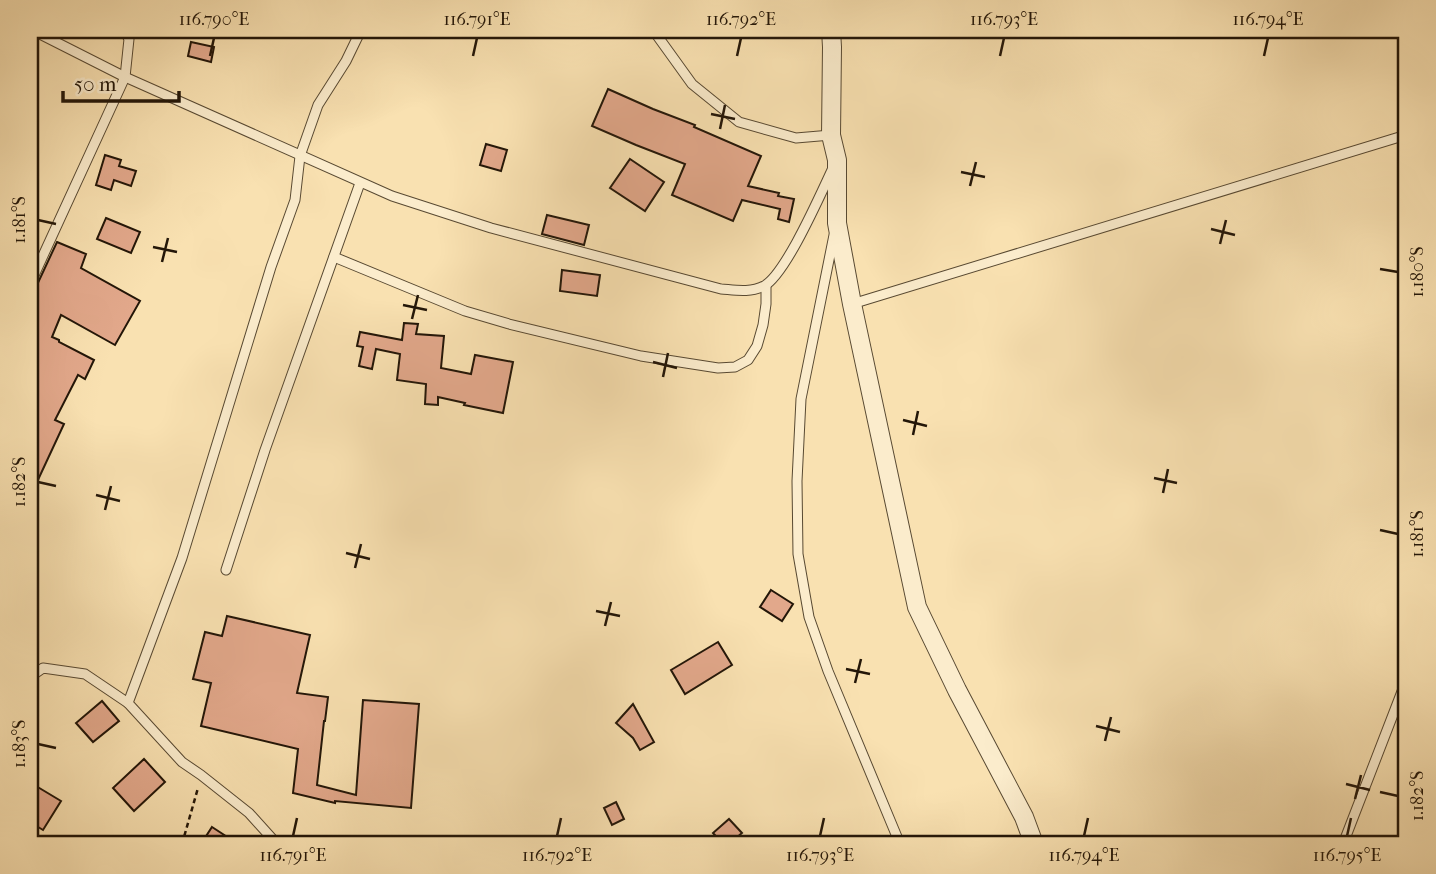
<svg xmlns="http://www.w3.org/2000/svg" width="1436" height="874" font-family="'IM FELL French Canon',serif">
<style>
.building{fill:#e2a88b;stroke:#231608;stroke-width:2}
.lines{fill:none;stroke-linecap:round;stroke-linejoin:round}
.lane-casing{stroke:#584932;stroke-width:11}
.street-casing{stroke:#584932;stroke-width:20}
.path{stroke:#231608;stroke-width:2.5;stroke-dasharray:5 3.5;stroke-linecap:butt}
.lane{stroke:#fbeccc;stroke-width:9}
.street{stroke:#fbeccc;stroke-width:18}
.ticks{fill:none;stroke:#231608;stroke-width:2.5}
.neatline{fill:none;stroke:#231608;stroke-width:2.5}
.ticks-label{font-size:18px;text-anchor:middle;fill:#231608}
</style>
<rect width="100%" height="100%" fill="#f9e1b1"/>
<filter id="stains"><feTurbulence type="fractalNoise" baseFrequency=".00286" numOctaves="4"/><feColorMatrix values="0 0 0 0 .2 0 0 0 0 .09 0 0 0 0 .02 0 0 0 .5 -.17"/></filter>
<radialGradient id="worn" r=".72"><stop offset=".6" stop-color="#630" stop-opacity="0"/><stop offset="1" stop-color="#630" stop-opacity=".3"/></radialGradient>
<!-- building -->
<g class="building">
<polygon points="191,42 214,47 211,62 188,56"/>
<polygon points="608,89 653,109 695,125 694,127 761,156 748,186 779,193 778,196 794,199 789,222 778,219 780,209 742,200 733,221 672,195 685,164 636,145 592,126"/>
<polygon points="486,144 507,150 501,171 480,165"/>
<polygon points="105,155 121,160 119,166 136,171 131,186 114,180 111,190 96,185"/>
<polygon points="630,159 664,182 645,211 610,188"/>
<polygon points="547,215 589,225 584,245 542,234"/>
<polygon points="106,218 140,232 131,253 97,239"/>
<polygon points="57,242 86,254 81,268 140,301 115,345 61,315 52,337 59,340 59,342 94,360 85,379 78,375 55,420 64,424 30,497 30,296 32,290 36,287"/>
<polygon points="562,270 600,275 597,296 560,291"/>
<polygon points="404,323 418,324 416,334 444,336 441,368 471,374 475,355 513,362 503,413 464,405 465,403 438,397 438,405 425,404 426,384 397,380 400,354 376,349 372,369 359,366 363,347 357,346 360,332 402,340"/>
<polygon points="771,590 793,604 782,621 760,607"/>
<polygon points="227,616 310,635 297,693 328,697 325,721 324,721 317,785 356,795 363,700 419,704 411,808 335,801 335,803 293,793 298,749 201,726 211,683 193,679 205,632 222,636"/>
<polygon points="718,642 732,665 685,694 671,670"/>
<polygon points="102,701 119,721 93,742 76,723"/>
<polygon points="633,704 654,742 640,750 633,738 616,723"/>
<polygon points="144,759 165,782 134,811 113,788"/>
<polygon points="36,786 61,801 43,830 30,822 30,797"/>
<polygon points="616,802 624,819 612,825 604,808"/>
<polygon points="729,819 742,833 729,844 723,844 713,833"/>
<polygon points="212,827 238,844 201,844"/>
</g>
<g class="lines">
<defs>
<g id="lane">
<path d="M32 30 125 77 392 196 491 228 721 289C735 290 750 293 764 286 786 274 821 193 833 168"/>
<polyline points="655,30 656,34 692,84 739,122 796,138 831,135"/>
<polyline points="834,235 801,399 797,481 798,554 809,617 828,671 900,844"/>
<polyline points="334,257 465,311 509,324 641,356 718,368 735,367 748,360 757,346 763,325 766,304 766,286"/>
<polyline points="30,284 125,77 129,39 124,30"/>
<polyline points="852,304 1406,135"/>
<polyline points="226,570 265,450 360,183"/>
<polyline points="30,677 43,668 85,674 128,703"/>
<polyline points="277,844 249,813 201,775 182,762 128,703 182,558 271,267 295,200 300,156 318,105 346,61 361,30"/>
<polyline points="1343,844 1406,681"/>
</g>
<polyline id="street" points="831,30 832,47 831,135 837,160 837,223 852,304 917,607 957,690 1024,817 1034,844"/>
</defs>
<!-- lane casing -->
<use href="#lane" class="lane-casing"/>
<!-- street casing -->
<use href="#street" class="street-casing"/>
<!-- path -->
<polyline class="path" points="182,844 198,788"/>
<!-- lane -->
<use href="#lane" class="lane"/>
<!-- street -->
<use href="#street" class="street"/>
</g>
<!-- ticks -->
<path class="ticks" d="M210 56 214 38M473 56 477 38M737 56 741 38M1000 56 1004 38M1264 56 1268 38M711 114 735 119M720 129 725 105M961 172 985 177M970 186 976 162M38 220 56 224M1211 229 1235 235M1220 244 1226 220M153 247 177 252M162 262 168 238M1380 269 1398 272M403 305 427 310M412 319 418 295M653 362 677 368M663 377 668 353M903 420 927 426M913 435 918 411M1154 478 1177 483M38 482 56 486M1163 493 1168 469M96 495 120 501M105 510 111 486M1380 530 1398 534M346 553 370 559M355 568 361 544M596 611 620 616M605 626 611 602M846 669 870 674M855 683 861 659M1096 726 1120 732M1105 741 1111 717M38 744 56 748M1346 784 1370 790M1380 792 1398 796M1355 799 1361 775M293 836 297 818M557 836 561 818M820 836 824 818M1084 836 1088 818M1347 836 1351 818"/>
<!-- margin -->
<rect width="1436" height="874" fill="none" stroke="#f9e1b1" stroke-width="77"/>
<!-- scale -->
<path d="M63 91v10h116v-10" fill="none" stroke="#231608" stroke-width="3.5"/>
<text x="74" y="91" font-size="21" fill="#231608" stroke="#fbeccc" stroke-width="5" paint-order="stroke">50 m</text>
<rect x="38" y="38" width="1360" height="798" class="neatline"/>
<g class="ticks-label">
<text x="214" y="25">116.790°E</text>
<text x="477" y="25">116.791°E</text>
<text x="741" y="25">116.792°E</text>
<text x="1004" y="25">116.793°E</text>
<text x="1268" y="25">116.794°E</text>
<text transform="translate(19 220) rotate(-90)" y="6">1.181°S</text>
<text transform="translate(1417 272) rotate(-90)" y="6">1.180°S</text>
<text transform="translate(19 482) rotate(-90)" y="6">1.182°S</text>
<text transform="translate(1417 534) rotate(-90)" y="6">1.181°S</text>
<text transform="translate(19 744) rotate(-90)" y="6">1.183°S</text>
<text transform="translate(1417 796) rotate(-90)" y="6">1.182°S</text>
<text x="293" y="861">116.791°E</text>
<text x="557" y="861">116.792°E</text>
<text x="820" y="861">116.793°E</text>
<text x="1084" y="861">116.794°E</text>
<text x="1347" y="861">116.795°E</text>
</g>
<rect width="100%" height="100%" filter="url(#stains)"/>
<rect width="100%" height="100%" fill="url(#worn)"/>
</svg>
